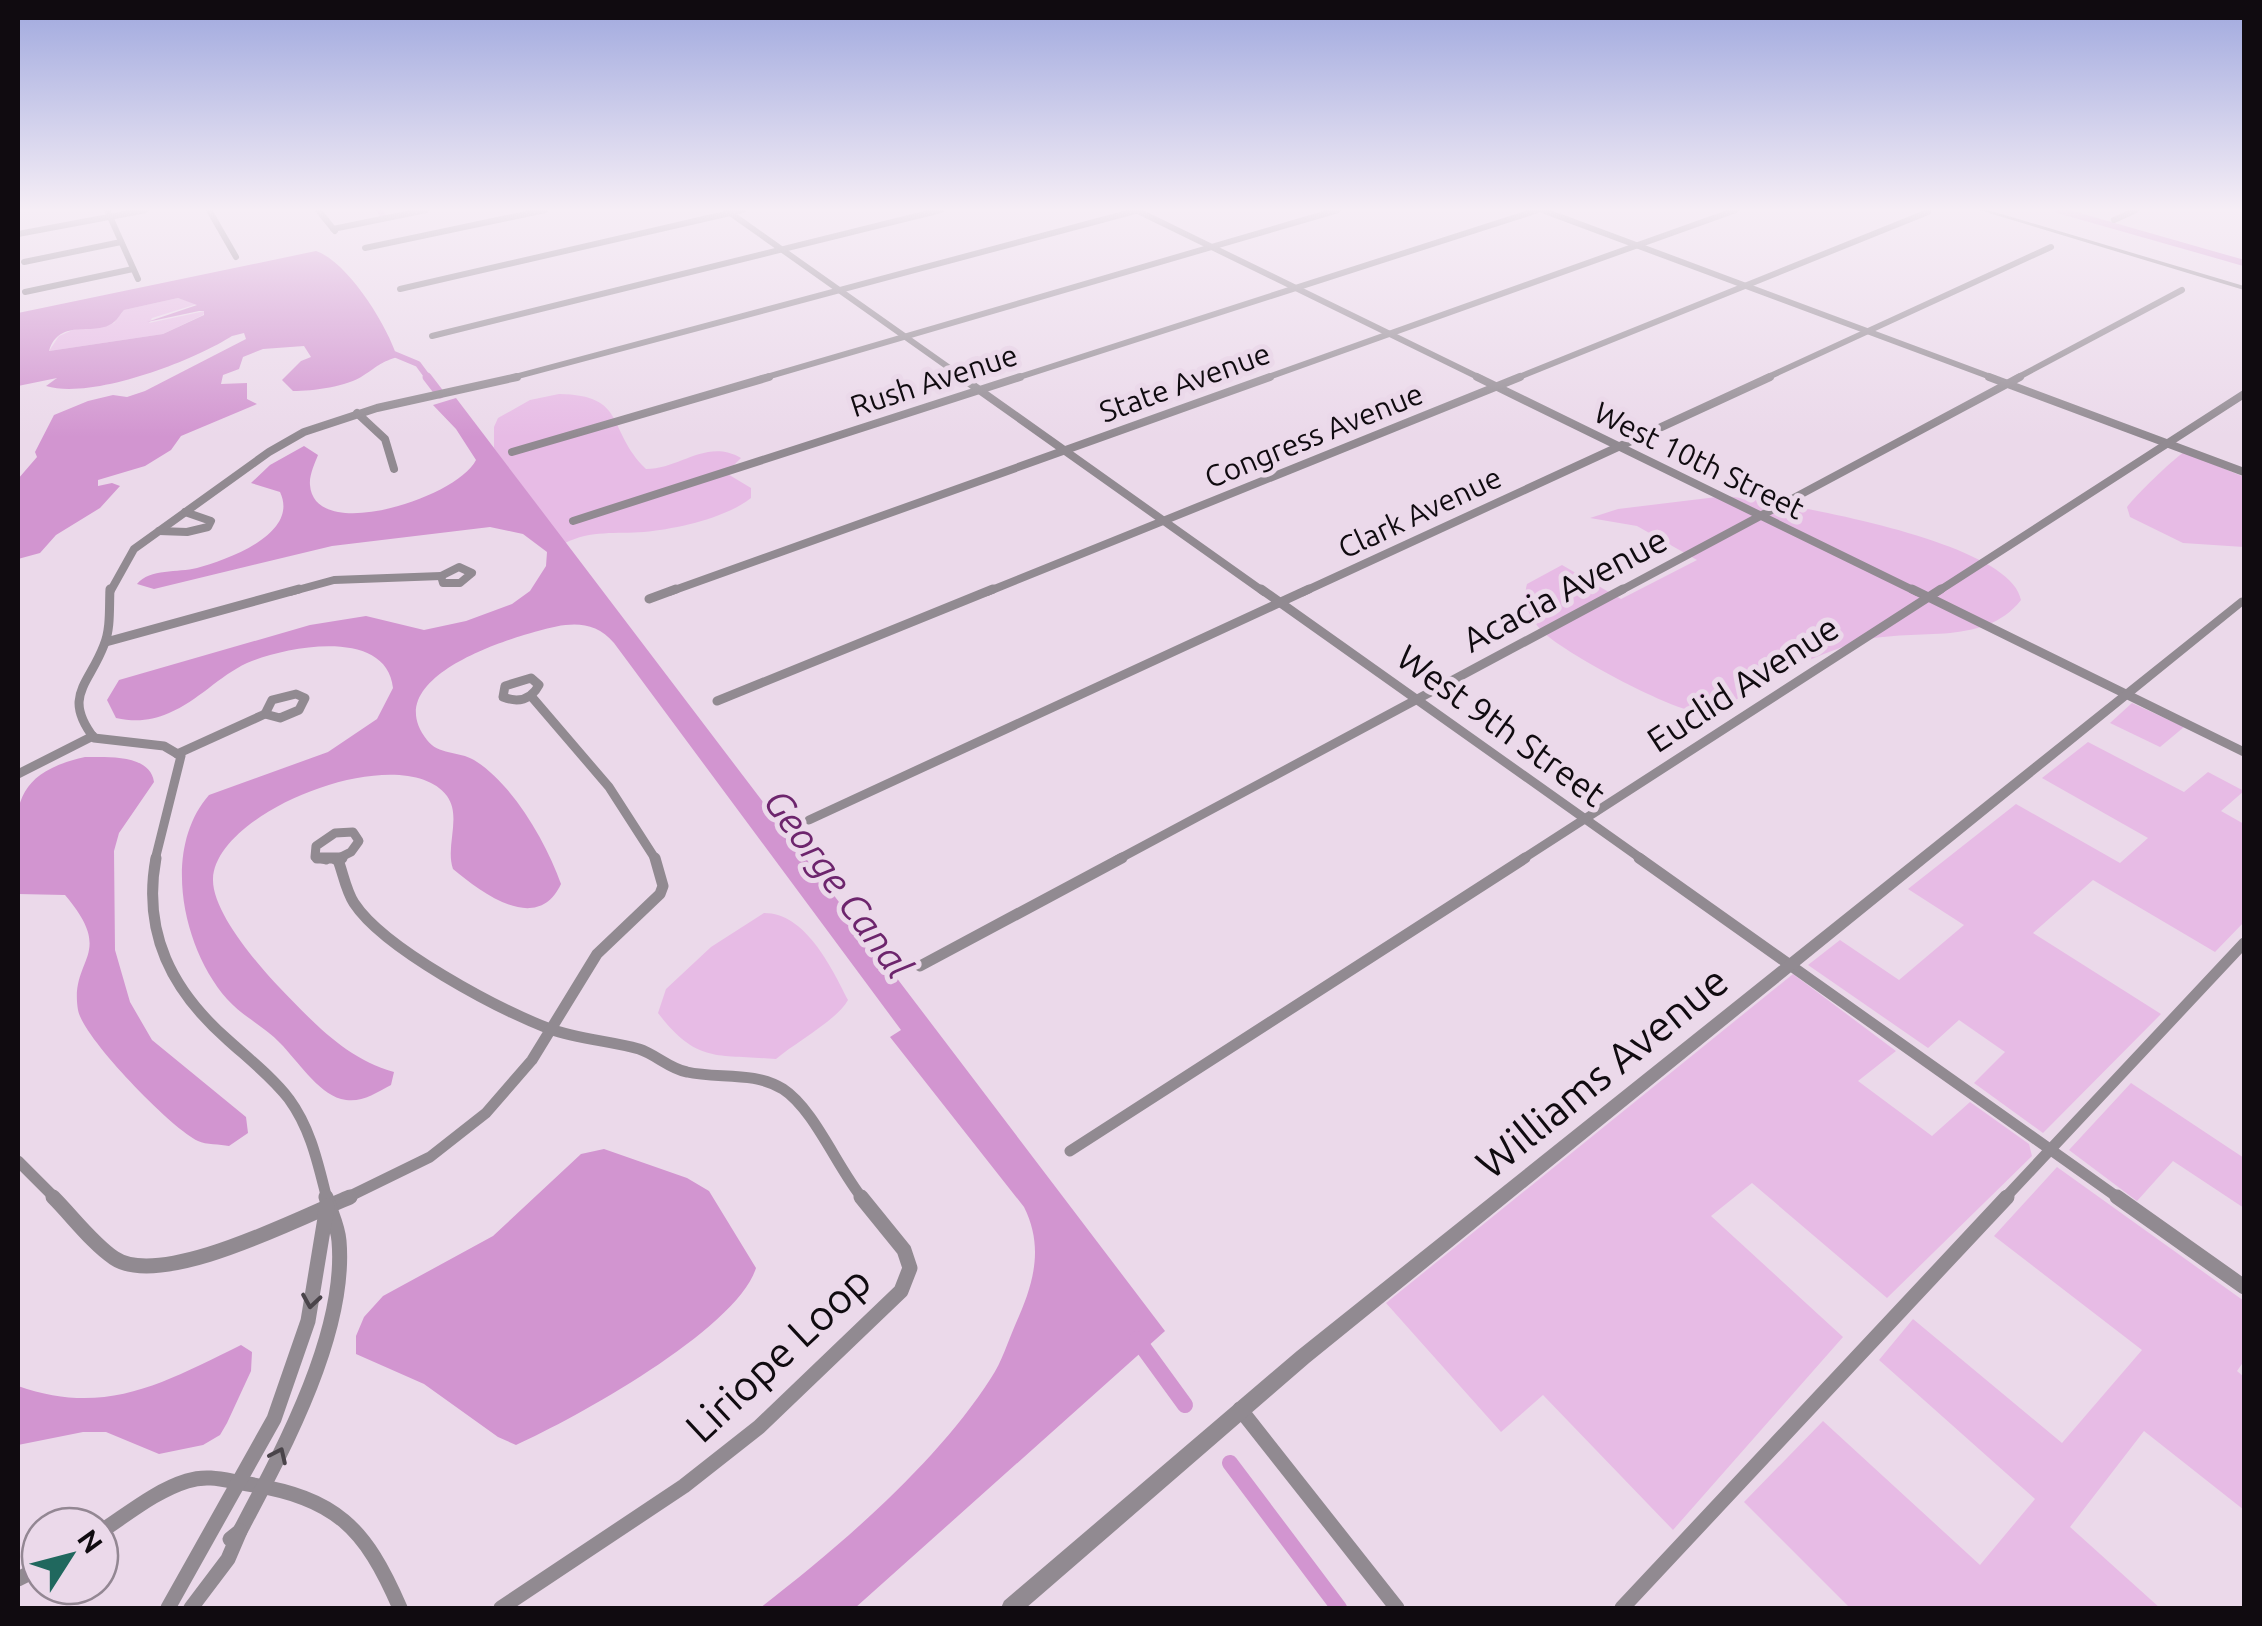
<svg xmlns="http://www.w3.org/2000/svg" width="2262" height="1626" font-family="Ubuntu,sans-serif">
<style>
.green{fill:#e7bbe5}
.water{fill:#d295d0;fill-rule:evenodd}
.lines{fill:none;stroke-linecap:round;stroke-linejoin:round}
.canal-far2{stroke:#d295d0;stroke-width:6}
.canal-far1{stroke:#d295d0;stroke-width:9}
.canal{stroke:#d295d0;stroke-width:16}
.minor-far4{stroke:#918a91;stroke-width:6}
.minor-far3{stroke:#918a91;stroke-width:8}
.minor-far2{stroke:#918a91;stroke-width:9}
.minor-far1{stroke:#918a91;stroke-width:11}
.minor{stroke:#918a91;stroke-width:15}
.tertiary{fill:#918a91;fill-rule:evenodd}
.oneway{stroke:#4a444a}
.labels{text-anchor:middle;stroke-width:10;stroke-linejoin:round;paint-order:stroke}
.far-street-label{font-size:30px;fill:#100b10;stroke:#ebd9ea}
.street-label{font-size:35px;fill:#100b10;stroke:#ebd9ea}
.water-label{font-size:38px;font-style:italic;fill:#6d256d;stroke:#ebd9ea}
.near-street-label{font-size:42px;fill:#100b10;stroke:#ebd9ea}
</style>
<rect width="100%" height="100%" fill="#ebd9ea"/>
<!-- green -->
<g class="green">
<polygon points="178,298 197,304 152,318 149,323 205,311 203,315 163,334 49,351 59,336 84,325 103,327 114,323 124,310"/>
<path d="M559 394C628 395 606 430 646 469 681 469 706 438 741 458L726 473 751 488V498C726 518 676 529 644 532 616 534 591 530 565 543L494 448V427L498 418 530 400Z"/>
<path d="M2184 452 2244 477V547L2183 543 2130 517 2127 507C2136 495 2171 461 2184 452Z"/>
<path d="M1725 496C1780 502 2011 540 2021 600 1983 649 1910 626 1857 642 1826 652 1794 666 1765 681 1744 692 1723 715 1697 712 1667 708 1564 653 1542 631 1529 618 1522 602 1527 584L1562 565 1621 599 1697 560 1637 526 1590 518 1618 509Z"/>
<polygon points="2132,703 2184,727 2160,747 2110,723"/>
<polygon points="2088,742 2184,792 2208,772 2244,791 2221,811 2244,824 2244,922 2215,952 2093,880 2033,933 2161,1014 2043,1133 1974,1083 2005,1052 1959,1020 1928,1048 1808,965 1840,940 1899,980 1964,925 1908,889 2016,804 2120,863 2148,838 2042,778"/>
<path d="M764 913C805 913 831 966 848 1000 837 1020 796 1042 776 1059 717 1054 697 1064 658 1013L666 989 711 947Z"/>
<polygon points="1793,974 1896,1051 1858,1081 1932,1136 1970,1102 2029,1144 2032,1156 1887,1298 1752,1183 1711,1216 1843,1337 1673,1530 1543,1395 1501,1432 1386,1303"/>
<polygon points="2131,1083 2244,1158 2244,1208 2173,1161 2137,1201 2069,1150"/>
<polygon points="2057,1167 2244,1301 2244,1361 2237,1371 2244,1377 2244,1510 2144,1431 2070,1527 2160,1608 1850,1608 1744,1502 1823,1421 1980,1565 2035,1499 1879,1360 1913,1319 2062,1443 2142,1350 1994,1236"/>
</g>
<!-- water -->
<g class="water">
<path d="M316 251C348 262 387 325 397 357 377 364 380 365 364 375 347 387 313 391 293 391L282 380 301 361 311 357 304 346 263 349 243 357 239 369 223 375 221 384 247 383V399L257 404 181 436 171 450 145 466 98 480V486L112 483 120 486 100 508 56 535 40 553 18 559V479L37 457 35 452 54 415 88 401 113 395 127 397 145 391 246 339 244 333 232 336C193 361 92 400 46 386L57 378 18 386V313ZM178 298 197 305 147 322 199 311H204V315L163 334 49 351C60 316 95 338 114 322 118 319 120 314 124 310Z"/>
<path d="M456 398 1165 1331 855 1608H760C840 1546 936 1464 991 1378 1002 1362 1008 1341 1016 1323 1034 1283 1044 1247 1024 1207L890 1037 901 1030 614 643C593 618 566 623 538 631 500 641 379 680 427 740 438 755 459 751 474 760 513 784 546 842 561 884 537 935 482 893 453 869 445 846 462 817 447 796 403 738 215 810 213 879 212 912 258 965 279 987 314 1023 345 1058 394 1072L391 1085C374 1094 360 1104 341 1099 317 1092 297 1060 280 1043 264 1026 243 1017 227 999 183 949 161 850 209 795L328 752 377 719 393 688C387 627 286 646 247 663 219 676 198 701 169 713 151 721 135 722 116 718L107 700 119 680 310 625 366 616 424 630 466 621 512 604 530 591 546 566 547 552 523 534 490 527 332 546 154 589 137 584C150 568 178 573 197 568 227 560 300 534 280 492L251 483 270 465 304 446 318 455C315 463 309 475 310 485 314 544 457 498 476 460L456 429 433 405Z"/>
<path d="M85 757C108 757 150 754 154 782L119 833 114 851 115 950 130 1002 152 1040 246 1117 248 1133 229 1146C220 1144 206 1145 198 1141 172 1129 83 1038 78 1010 69 957 117 956 65 895L18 894C17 822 0 776 85 757Z"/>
<path d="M604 1149 687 1178 709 1191 756 1268C737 1329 576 1418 516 1445L498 1437 424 1384 356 1354V1336L364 1317 383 1296 493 1236 581 1154Z"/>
<path d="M241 1345 252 1352 251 1371 227 1423 220 1435 203 1445 159 1454 106 1432H83L18 1445V1386C106 1417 163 1383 241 1345Z"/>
</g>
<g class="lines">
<!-- canal-far2 -->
<g class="canal-far2">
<polyline points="379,210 383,215"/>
<polyline points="2058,210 2244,263"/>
<polyline points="394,354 418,364 429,379"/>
</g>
<!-- canal-far1 -->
<polyline class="canal-far1" points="427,377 440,394"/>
<!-- canal -->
<g class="canal">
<polyline points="1137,1339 1185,1405"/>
<polyline points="1230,1463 1339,1608"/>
</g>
<!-- minor-far4 -->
<g class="minor-far4">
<polyline points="107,210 138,279"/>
<polyline points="209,210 236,257"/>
<polyline points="318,210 335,231"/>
<polyline points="726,210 965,379"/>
<polyline points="1136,210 1482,379"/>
<polyline points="1542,210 1996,379"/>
<polyline points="2114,220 2136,210"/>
<polyline points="333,229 426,210"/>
<polyline points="18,234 146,210"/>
<polyline points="365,248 545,210"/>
<polyline points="24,262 121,242"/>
<polyline points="400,289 743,210"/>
<polyline points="25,292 133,269"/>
<polyline points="432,336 941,210"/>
<polyline points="507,379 1139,210"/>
<polyline points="760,379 1338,210"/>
<polyline points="1013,379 1538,210"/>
<polyline points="1263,379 1736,210"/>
<polyline points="1514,379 1928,212"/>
<polyline points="1764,379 2051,247"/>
<polyline points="2015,379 2182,290"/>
</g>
<!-- minor-far3 -->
<g class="minor-far3">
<polyline points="961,377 1264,592"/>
<polyline points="1477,377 1917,592"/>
<polyline points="1989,377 2244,472"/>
<polyline points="357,413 385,439 394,469"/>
<polyline points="512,452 769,377"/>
<polyline points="573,521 1020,377"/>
<polyline points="159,531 187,532 208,527 211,521 185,512"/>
<polygon points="459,567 472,573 460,583 443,583 441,576"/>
<polyline points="110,592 134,549 269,452 304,432 377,408 517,377"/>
<polyline points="290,592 334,580 441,576"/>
<polyline points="669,592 1270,377"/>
<polyline points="987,592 1520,377"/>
<polyline points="1303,592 1770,377"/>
<polyline points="1618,592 2020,377"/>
<polyline points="1937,592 2244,394"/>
</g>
<!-- minor-far2 -->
<g class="minor-far2">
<path d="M110 589C109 606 111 629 104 645 89 685 62 696 94 738L164 746 181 756 155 860"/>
<polyline points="1261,589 1643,860"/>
<polyline points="1912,589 2244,752"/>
<polyline points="649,599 676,589"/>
<polyline points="106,642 299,589"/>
<path d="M531 678 539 685C531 700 518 703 503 697L505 686Z"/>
<polygon points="296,694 305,698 299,710 280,718 265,714 272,700"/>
<polyline points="531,696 609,787 656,860"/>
<polyline points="717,701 993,589"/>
<polyline points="177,754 265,714"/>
<polyline points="18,774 93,736"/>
<polyline points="809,820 1309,589"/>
<polyline points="326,860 315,857 316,846 335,833 353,832 359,841 351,852 335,860"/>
<polyline points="1117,860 1623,589"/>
<polyline points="1521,860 1941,589"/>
</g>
<!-- minor-far1 -->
<g class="minor-far1">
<path d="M156 858C142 933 172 991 228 1040 249 1059 272 1077 289 1099 311 1129 318 1164 327 1199"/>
<polyline points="317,858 342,858"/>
<polyline points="1639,858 2120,1199"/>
<path d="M338 860C343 873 346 891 354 903 384 949 498 1009 550 1029 578 1039 610 1041 639 1049 655 1054 670 1069 687 1072 718 1079 754 1071 783 1089 814 1109 838 1169 863 1199"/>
<polyline points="920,966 1122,858"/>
<polyline points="1070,1151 1525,858"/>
<polyline points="18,1161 56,1199"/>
<polyline points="344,1199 430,1157 486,1113 532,1060 597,954 660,894 663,886 655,858"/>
<polyline points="2004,1199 2244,943"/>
</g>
<!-- minor -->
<g class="minor">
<path d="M53 1197C72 1216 92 1243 114 1258 161 1290 301 1217 350 1197"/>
<polyline points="2117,1197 2244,1287"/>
<polyline points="1240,1409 1397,1608"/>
<path d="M100 1532C128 1514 155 1491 187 1481 209 1474 227 1481 248 1484 336 1498 365 1527 400 1608"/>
<path d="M230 1539 240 1531C282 1452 347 1333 339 1241 338 1226 330 1211 326 1197"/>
<polyline points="18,1579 40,1568"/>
<polyline points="168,1608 274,1419 308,1321 327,1206"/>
<polyline points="191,1608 228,1559 240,1531"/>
<polyline points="501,1608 684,1486 759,1427 901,1291 910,1268 904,1250 861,1197"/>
<polyline points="1622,1608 2007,1197"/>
</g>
<!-- tertiary -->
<g class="tertiary">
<polygon points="1979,210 1988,210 2244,286 2244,290"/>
<polygon points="2244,597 2244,605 1309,1363 1026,1608 1001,1608 1004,1601 1297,1351 2240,598"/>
</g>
</g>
<!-- one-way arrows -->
<defs><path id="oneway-chevron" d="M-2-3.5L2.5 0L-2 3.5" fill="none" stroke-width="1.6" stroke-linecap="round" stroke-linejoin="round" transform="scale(2.5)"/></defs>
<g class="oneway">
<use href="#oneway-chevron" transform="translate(311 1301) rotate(99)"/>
<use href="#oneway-chevron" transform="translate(279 1455) rotate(-65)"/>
</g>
<!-- sky -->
<linearGradient id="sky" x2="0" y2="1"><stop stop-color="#9fa8de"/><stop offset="0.48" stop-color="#f6eef6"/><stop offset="1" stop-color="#f6eef6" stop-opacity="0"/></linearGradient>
<rect width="2262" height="437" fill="url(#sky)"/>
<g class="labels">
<!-- far-street labels -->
<g class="far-street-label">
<text transform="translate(934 381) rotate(-18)" y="10">Rush Avenue</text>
<text transform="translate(1185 383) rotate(-20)" y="10">State Avenue</text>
<text transform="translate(1314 436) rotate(-22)" y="10">Congress Avenue</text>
<text transform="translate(1699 461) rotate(26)" y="10">West 10th Street</text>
<text transform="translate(1420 513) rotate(-25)" y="10">Clark Avenue</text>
</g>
<!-- street labels -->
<g class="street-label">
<text transform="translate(1565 590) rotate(-28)" y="12">Acacia Avenue</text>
<text transform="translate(1743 684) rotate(-33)" y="12">Euclid Avenue</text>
<text transform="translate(1501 726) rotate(36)" y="12">West 9th Street</text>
</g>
<!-- water labels -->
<g class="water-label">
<text transform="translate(838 884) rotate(54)" y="13">George Canal</text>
</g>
<!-- near-street labels -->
<g class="near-street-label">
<text transform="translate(1602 1072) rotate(-39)" y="15">Williams Avenue</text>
<text transform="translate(778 1354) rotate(-43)" y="15">Liriope Loop</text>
</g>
</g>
<!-- border -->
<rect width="2262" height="1626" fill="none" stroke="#100b10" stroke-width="40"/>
<!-- north arrow -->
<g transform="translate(70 1556) rotate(54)"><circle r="48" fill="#ebd9ea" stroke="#938793" stroke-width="2.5"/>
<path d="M0-8L18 38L0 25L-18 38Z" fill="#20685e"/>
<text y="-15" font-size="28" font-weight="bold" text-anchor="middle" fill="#100b10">N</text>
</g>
</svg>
